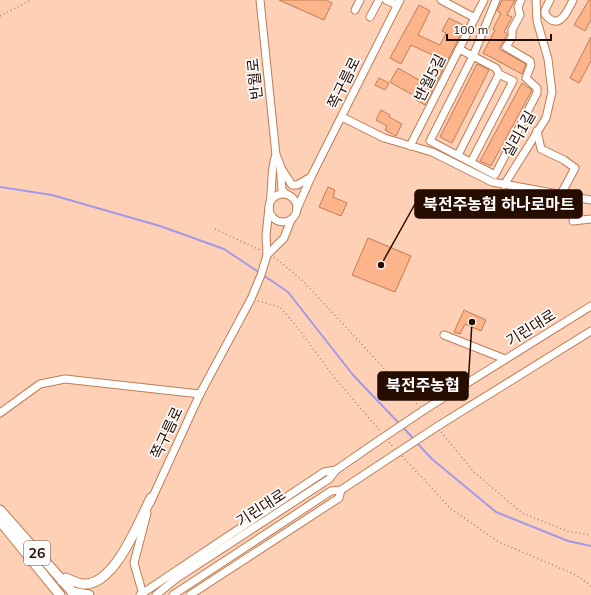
<svg xmlns="http://www.w3.org/2000/svg" width="591" height="595" font-family="Mulish,'Noto Sans KR',sans-serif">
<style>
.lines{fill:none;stroke-linecap:round;stroke-linejoin:round}
.stream{stroke:#a598e6;stroke-width:2}
.building{fill:#feb48a;stroke:#c17c53}
.minor-casing{stroke:#c17b52;stroke-width:9}
.major-casing{stroke:#c17b52;stroke-width:11}
.path{stroke:#a7826d;stroke-width:1.5;stroke-dasharray:1 3;stroke-linecap:butt}
.minor{stroke:#fff;stroke-width:7}
.major{stroke:#fff;stroke-width:9}
.minor-bridge-casing{stroke:#c17b52;stroke-width:9;stroke-linecap:butt}
.minor-bridge{stroke:#fff;stroke-width:7}
.labels{text-anchor:middle;stroke-width:3.5;stroke-linejoin:round;paint-order:stroke}
.shield{fill:#fcfcfc;stroke:#67554c;stroke-width:1}
.shield-label{font-size:14px;font-weight:bold;fill:#270d00}
.street-label{font-size:15px;fill:#270d00;stroke:#fcfcfc}
.leader{fill:none;stroke:#270d00;stroke-width:1.5}
.callout-dot{fill:#270d00;stroke:#fcfcfc;stroke-width:1.5}
.callout{fill:#270d00;stroke:#270d00;stroke-width:1.5}
.callout-label{font-size:16px;text-anchor:middle;font-weight:bold;fill:#fff}
</style>
<rect width="100%" height="100%" fill="#fed1b7"/>
<g class="lines">
<!-- stream -->
<g class="stream">
<polyline points="0,187 52,195 160,226 224,249 260,273"/>
<polyline points="263,275 288,292 353,375 414,439"/>
<polyline points="417,443 432,459 496,512 568,541 591,546"/>
</g>
</g>
<!-- building -->
<g class="building">
<polygon points="279,0 326,0 332,3 324,20"/>
<polygon points="502,0 515,0 507,15 512,17 504,32 507,34 499,49 526,64 522,74 483,53 495,30 493,29 501,13 497,11"/>
<polygon points="589,0 591,0 591,20 585,31 574,25"/>
<polygon points="419,5 430,11 418,35 440,45 446,33 442,31 449,18 465,26 425,105 416,100 418,98 390,82 398,68 424,83 437,57 411,45 401,64 390,58"/>
<polygon points="591,37 591,61 579,83 570,78"/>
<polygon points="477,64 489,70 452,143 440,137"/>
<polygon points="379,78 389,83 385,90 375,85"/>
<polygon points="522,83 532,90 491,166 480,161"/>
<polygon points="381,110 390,115 389,117 402,124 396,136 385,130 387,126 376,120"/>
<polygon points="328,187 335,190 333,197 347,203 341,216 319,207"/>
<polygon points="368,238 411,256 395,292 352,275"/>
<polygon points="464,310 486,320 481,331 465,324 460,334 454,332"/>
</g>
<g class="lines">
<defs>
<g id="minor">
<polyline points="260,0 276,155 280,164 282,190 286,194"/>
<polyline points="386,0 397,5"/>
<polyline points="441,0 475,18"/>
<polyline points="496,0 473,56 430,141 495,175 537,93 537,88 526,78 531,65 530,61 506,47 512,37 512,30 520,15 518,7 521,0"/>
<path d="M550 0 545 10V14C559 32 567 12 573 0"/>
<polyline points="355,10 360,0"/>
<polyline points="370,17 379,0"/>
<polyline points="459,49 496,68 499,74 513,81 471,162"/>
<polyline points="342,117 384,138 432,152 492,182 591,200"/>
<polyline points="537,131 541,149 564,160 575,168 561,194"/>
<polyline points="410,146 484,0"/>
<polyline points="458,155 499,74"/>
<polyline points="281,168 292,185 297,185 311,177"/>
<polyline points="504,185 546,118 552,92 548,59 537,21 536,0"/>
<circle cx="283" cy="208" r="14"/>
<path d="M270 202C273 186 270 170 276 155"/>
<polyline points="297,209 311,177 400,0"/>
<polyline points="573,221 591,219"/>
<polyline points="267,255 284,238 291,220"/>
<polyline points="444,335 505,359"/>
<polyline points="424,410 591,306"/>
<polyline points="0,413 40,384 65,379 200,394"/>
<polyline points="438,426 591,331"/>
<polyline points="150,503 200,394 251,299 261,275 267,255 266,236 269,207"/>
<polyline points="140,595 324,472 336,470"/>
<polyline points="143,595 134,563 147,513"/>
<polyline points="156,595 177,578 329,479 336,470 378,441"/>
<polyline points="173,595 331,491 341,490 394,455"/>
<polyline points="190,595 339,498 341,490"/>
</g>
<g id="major">
<polyline points="0,510 75,595"/>
<polyline points="0,521 60,595"/>
<path d="M62 581 66 578C71 580 78 584 84 584 115 585 139 521 151 498"/>
<polyline points="72,592 89,595"/>
</g>
</defs>
<!-- minor casing -->
<use href="#minor" class="minor-casing"/>
<!-- major casing -->
<use href="#major" class="major-casing"/>
<!-- path -->
<g class="path">
<polyline points="0,16 31,0"/>
<polyline points="215,229 260,250"/>
<polyline points="274,257 303,281 419,406"/>
<polyline points="258,301 280,307 301,332 334,377 380,431"/>
<polyline points="441,432 474,472 522,513 567,531 591,535"/>
<polyline points="389,442 394,448"/>
<polyline points="402,456 451,509 499,542 576,575 591,586"/>
</g>
<!-- minor -->
<use href="#minor" class="minor"/>
<!-- major -->
<use href="#major" class="major"/>
<defs>
<g id="minor-bridge">
<polyline points="378,441 424,410"/>
<polyline points="394,455 438,426"/>
</g>
</defs>
<!-- minor-bridge casing -->
<use href="#minor-bridge" class="minor-bridge-casing"/>
<!-- minor-bridge -->
<use href="#minor-bridge" class="minor-bridge"/>
</g>
<g class="labels">
<!-- shield labels -->
<rect class="shield" x="24" y="541" width="26" height="24" rx="3"/>
<g class="shield-label">
<text x="37" y="558">26</text>
</g>
<!-- street labels -->
<g class="street-label">
<text transform="translate(430 78) rotate(-63)" y="5">반월5길</text>
<text transform="translate(255 79) rotate(-96)" y="5">반월로</text>
<text transform="translate(344 83) rotate(-64)" y="5">쪽구름로</text>
<text transform="translate(519 134) rotate(-60)" y="5">실리1길</text>
<text transform="translate(531 328) rotate(-32)" y="5">기린대로</text>
<text transform="translate(167 433) rotate(-65)" y="5">쪽구름로</text>
<text transform="translate(261 508) rotate(-33)" y="5">기린대로</text>
</g>
</g>
<!-- callouts -->
<path class="leader" d="M381 265L415 204M472 322L468 386"/>
<g class="callout-dot">
<circle cx="381" cy="265" r="4"/>
<circle cx="472" cy="322" r="4"/>
</g>
<g class="callout">
<rect x="415" y="190" width="167" height="28" rx="4"/>
<rect x="378" y="372" width="90" height="28" rx="4"/>
</g>
<g class="callout-label">
<text x="499" y="210">북전주농협 하나로마트</text>
<text x="423" y="391">북전주농협</text>
</g>
<!-- scale -->
<path d="M447 34v6h104v-6" fill="none" stroke="#270d00" stroke-width="2"/>
<text x="453" y="34" font-size="12" fill="#270d00" stroke="#fcfcfc" stroke-width="3" paint-order="stroke">100 m</text>
</svg>
